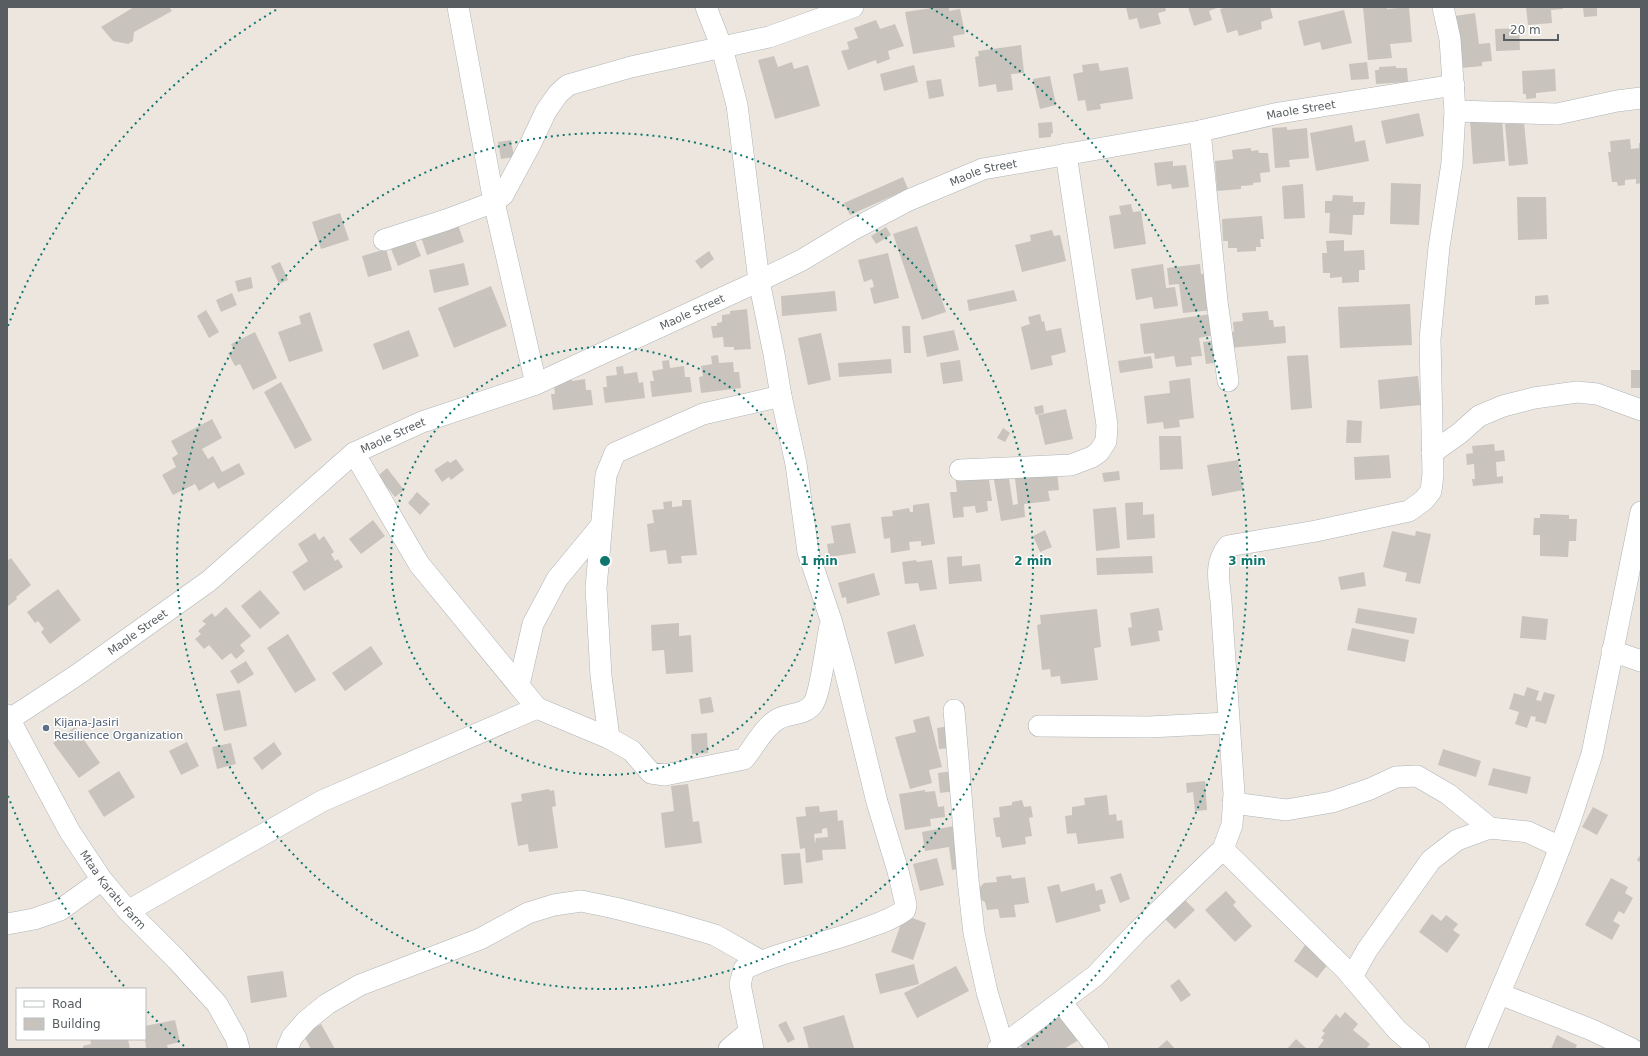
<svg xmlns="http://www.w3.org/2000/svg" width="1648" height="1056" font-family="'DejaVu Sans',sans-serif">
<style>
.building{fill:#c9c3bd;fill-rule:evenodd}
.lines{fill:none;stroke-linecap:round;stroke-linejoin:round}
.minor-casing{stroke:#afb4b7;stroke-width:22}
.minor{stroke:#fff;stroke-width:21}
.ring{fill:none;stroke:#0f766e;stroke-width:2;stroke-dasharray:2 4}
.service-dot{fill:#5c6f8a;stroke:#fff;stroke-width:1.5}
.labels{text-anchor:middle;stroke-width:3;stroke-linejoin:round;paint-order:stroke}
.street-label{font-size:11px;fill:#575d60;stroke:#fff}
.service-label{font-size:11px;fill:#4e5e75;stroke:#fff;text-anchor:start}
.centre{fill:#0f766e;stroke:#fff;stroke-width:2}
.ring-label{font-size:12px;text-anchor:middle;font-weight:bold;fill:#0f766e;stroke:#fff;stroke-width:3;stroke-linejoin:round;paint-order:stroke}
</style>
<rect width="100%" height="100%" fill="#ece6de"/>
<!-- building -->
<g class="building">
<polygon points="134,7 169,7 172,11 134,32 133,41 128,44 113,41 101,27"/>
<polygon points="938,7 949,7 949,11 960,9 965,34 953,36 955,47 913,54 905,12"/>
<polygon points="1126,7 1165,7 1166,11 1158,13 1161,24 1140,29 1137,18 1129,20"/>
<polygon points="1188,7 1219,7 1209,11 1212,20 1194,26"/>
<polygon points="1227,7 1270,7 1273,18 1261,22 1262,29 1239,36 1237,30 1227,33 1220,9"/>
<polygon points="1363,7 1387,7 1387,9 1409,7 1412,42 1390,44 1392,58 1368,60"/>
<polygon points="1526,7 1563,7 1563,9 1551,10 1552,23 1528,25"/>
<polygon points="1583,7 1597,7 1597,16 1584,17"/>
<polygon points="1344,10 1352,43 1322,50 1320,42 1304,46 1298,21"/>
<polygon points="1475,13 1479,44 1490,43 1492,61 1482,62 1482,66 1462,68 1455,16"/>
<polygon points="876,20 880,29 895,24 904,46 888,51 890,59 877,64 876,60 848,70 841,51 849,49 847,42 858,38 854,28"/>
<polygon points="1519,28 1520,50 1496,51 1495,29"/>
<polygon points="1021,45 1024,73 1011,74 1013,90 997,92 996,84 979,87 975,57 979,56 978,51"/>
<polygon points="774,56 778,67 792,62 794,69 808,65 820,106 775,119 758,60"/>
<polygon points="1367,62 1369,79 1351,80 1349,64"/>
<polygon points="1098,63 1100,71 1128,67 1133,99 1100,104 1101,109 1087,111 1085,100 1078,101 1073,74 1083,72 1082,65"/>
<polygon points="914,65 918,82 884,91 880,74"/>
<polygon points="1396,66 1396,68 1407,68 1408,82 1376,84 1375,70 1379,70 1379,67"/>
<polygon points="1555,69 1556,91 1536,93 1536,98 1526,99 1526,94 1523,94 1522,71"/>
<polygon points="1050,76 1056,105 1040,109 1033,79"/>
<polygon points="941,79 944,96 929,99 926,81"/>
<polygon points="1419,113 1424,136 1386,144 1381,121"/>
<polygon points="1502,118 1505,161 1473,164 1470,120"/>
<polygon points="1052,122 1053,133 1051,134 1051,137 1039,138 1038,123"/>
<polygon points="1524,122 1528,164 1509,166 1505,124"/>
<polygon points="1352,125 1355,142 1365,140 1369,161 1316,171 1310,133"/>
<polygon points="1287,127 1287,130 1307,128 1309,158 1289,160 1290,167 1275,168 1272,128"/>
<polygon points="1630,139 1631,149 1639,148 1639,143 1641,143 1641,183 1636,184 1636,179 1625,180 1625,185 1618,186 1617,182 1612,182 1608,152 1611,152 1610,141"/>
<polygon points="511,140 514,157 501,159 498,142"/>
<polygon points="1251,148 1251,151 1258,150 1259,153 1268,153 1270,172 1260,173 1261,182 1253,183 1253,185 1241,186 1241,189 1217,191 1215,161 1233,159 1232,150"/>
<polygon points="1173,161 1173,166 1186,165 1189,187 1172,189 1171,184 1157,186 1154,163"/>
<polygon points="903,177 908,189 850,215 844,203"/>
<polygon points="1391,183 1421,184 1419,225 1390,224"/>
<polygon points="1303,184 1305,218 1284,219 1282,186"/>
<polygon points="1333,195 1353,196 1353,202 1365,202 1364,215 1353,215 1352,235 1329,233 1330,213 1325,213 1325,201 1332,201"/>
<polygon points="1517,197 1546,197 1547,239 1518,240"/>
<polygon points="1131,204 1133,212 1141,211 1146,244 1114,249 1109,216 1121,214 1119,206"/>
<polygon points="340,213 349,240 321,249 312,222"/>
<polygon points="1262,216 1264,239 1260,239 1261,247 1256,247 1256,251 1237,252 1237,248 1228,248 1228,241 1223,241 1222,219"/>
<polygon points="457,222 464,242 427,255 420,234"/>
<polygon points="917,226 946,312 922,320 893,234"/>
<polygon points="886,227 891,235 876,244 871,236"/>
<polygon points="1052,230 1054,236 1060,235 1066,261 1022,272 1015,245 1031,241 1030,235"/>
<polygon points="414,239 421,256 398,266 391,249"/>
<polygon points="1344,240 1344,251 1364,250 1365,270 1359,270 1359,282 1342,283 1342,277 1330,278 1330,273 1323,273 1322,253 1327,253 1326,241"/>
<polygon points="386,249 392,270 368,277 362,256"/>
<polygon points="709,251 714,259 701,269 695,261"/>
<polygon points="888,253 899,298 874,304 870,288 874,287 872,279 864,282 858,260"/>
<polygon points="280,262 288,280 279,284 271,266"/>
<polygon points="464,263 469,285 434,293 429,270"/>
<polygon points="1163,264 1166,288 1175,287 1178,306 1154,309 1152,297 1136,300 1131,269"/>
<polygon points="1200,264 1201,274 1209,273 1213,310 1183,313 1179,284 1169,285 1167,268"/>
<polygon points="251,277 253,288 238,292 235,281"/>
<polygon points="491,286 507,326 454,348 438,308"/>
<polygon points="1014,290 1017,301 969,311 967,300"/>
<polygon points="835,291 837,311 782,316 781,296"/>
<polygon points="232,293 237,305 221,312 216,300"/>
<polygon points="1548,295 1549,304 1535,305 1535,296"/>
<polygon points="1410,304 1412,345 1340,348 1338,307"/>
<polygon points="747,309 751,349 734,350 734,347 724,347 723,337 713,338 711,326 717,326 717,323 722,322 722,315 730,314 730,311"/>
<polygon points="206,310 219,332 209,338 197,316"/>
<polygon points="1268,311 1269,320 1273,320 1274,327 1285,326 1286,343 1228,348 1226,332 1234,332 1233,322 1243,321 1242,313"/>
<polygon points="310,312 323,351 289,362 278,332 301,324 299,316"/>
<polygon points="1040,314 1042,322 1044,321 1046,331 1061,328 1066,352 1051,356 1053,365 1031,370 1021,327 1030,324 1028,317"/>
<polygon points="1211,314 1214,335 1199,338 1202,356 1191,357 1192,365 1176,367 1174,356 1155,359 1154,353 1144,354 1140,324"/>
<polygon points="902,326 910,326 911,353 904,353"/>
<polygon points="409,330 419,356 383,370 373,344"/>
<polygon points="954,330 959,350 927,357 923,336"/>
<polygon points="255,332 277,378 253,390 240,364 235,366 228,353 234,350 231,344"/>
<polygon points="821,333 831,380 808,385 798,338"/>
<polygon points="1218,340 1221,362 1206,364 1203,342"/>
<polygon points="718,355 719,363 733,362 734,372 739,372 741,388 701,393 699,377 703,376 701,366 712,364 711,356"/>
<polygon points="1308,355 1312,408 1291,410 1287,356"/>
<polygon points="1151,356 1153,368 1120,373 1118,361"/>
<polygon points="891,359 892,373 839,377 838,363"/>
<polygon points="669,360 670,368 684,366 685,377 690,377 692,392 652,397 650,381 654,381 652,371 663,369 662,361"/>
<polygon points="960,360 963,381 943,384 940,363"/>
<polygon points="623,366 624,374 637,372 639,383 643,382 645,398 605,403 603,387 607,387 606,376 617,375 616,367"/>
<rect x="1631" y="370" width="10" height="18"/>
<polygon points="571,373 572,381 585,379 586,390 591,390 593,405 553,410 551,394 555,394 554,384"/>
<polygon points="1418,376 1421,405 1380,409 1378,380"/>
<polygon points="1190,378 1194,418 1179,420 1180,427 1164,429 1163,422 1147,424 1144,396 1170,393 1169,381"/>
<polygon points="281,382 312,440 295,449 264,392"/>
<polygon points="1043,405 1044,413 1036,415 1034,407"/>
<polygon points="1066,409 1073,439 1045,445 1038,415"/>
<polygon points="212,419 222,438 202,449 208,459 213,456 222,472 239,463 245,474 218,489 214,482 199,491 195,484 173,495 162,475 176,467 172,458 178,454 171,441"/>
<polygon points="1347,420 1362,421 1361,443 1346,443"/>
<polygon points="1003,428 1010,433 1005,442 997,438"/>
<polygon points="1159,436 1181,436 1183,469 1160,470"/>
<polygon points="1494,444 1495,451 1504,450 1505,461 1496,462 1497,477 1503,476 1503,483 1473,486 1472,479 1475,479 1474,464 1467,465 1466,454 1473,453 1472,446"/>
<polygon points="1389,455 1391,478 1355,480 1354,457"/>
<polygon points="456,459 464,470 451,480 449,477 442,482 434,470 448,461 450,463"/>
<polygon points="1238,460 1243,490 1212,496 1207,465"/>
<polygon points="387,468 404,490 395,497 378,476"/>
<polygon points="1014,470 1057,471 1059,490 1048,491 1050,501 1024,504 1025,517 1001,521 993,474 1008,472 1013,505 1018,504"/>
<polygon points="1119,471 1120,480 1104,482 1102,473"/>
<polygon points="984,472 986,480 989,480 992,501 987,501 988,511 976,513 975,506 963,507 964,517 953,518 950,492 957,492 955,476"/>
<polygon points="417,492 430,504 420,515 408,503"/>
<polygon points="682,500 691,500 697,555 681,556 682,563 668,564 666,550 650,552 647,524 654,523 652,510 664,509 663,502 672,501 672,507 682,506"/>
<polygon points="1143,502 1143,515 1154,514 1155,538 1127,540 1125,503"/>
<polygon points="929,503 935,544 921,546 921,541 909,542 910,550 891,553 890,538 884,539 881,517 893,516 892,511 909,508 910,512 913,512 913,505"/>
<polygon points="1116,507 1120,548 1096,551 1093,509"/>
<polygon points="1540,514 1569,515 1569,519 1577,519 1576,541 1569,541 1568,557 1540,556 1540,535 1533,535 1534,518 1540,518"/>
<polygon points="373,520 385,536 361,554 349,539"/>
<polygon points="850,523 856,553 829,557 827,544 834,543 831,526"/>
<polygon points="1045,530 1052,547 1040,552 1033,536"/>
<polygon points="1392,531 1415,536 1416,531 1431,534 1420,584 1405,581 1407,573 1383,567"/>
<polygon points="315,533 319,540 324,536 334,552 331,554 335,561 338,559 343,567 304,591 292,572 308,561 298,544"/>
<polygon points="962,556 962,566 980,564 982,581 949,584 947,557"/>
<polygon points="1152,556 1153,573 1097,575 1096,558"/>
<polygon points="11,558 31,585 16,597 17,599 7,607 7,561"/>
<polygon points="916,560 917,562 932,560 937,589 920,591 918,583 905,584 902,562"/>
<polygon points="1364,572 1366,586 1341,590 1338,577"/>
<polygon points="874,573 880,595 847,604 846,597 842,598 838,583"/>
<polygon points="58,589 81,620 50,644 41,632 44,629 38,621 35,623 27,612"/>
<polygon points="260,590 280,613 260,629 241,606"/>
<polygon points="226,607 251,636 240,645 245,651 236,659 231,653 222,660 209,645 204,649 195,639 201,634 198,631 206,624 202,621 212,613 215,617"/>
<polygon points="1159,608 1163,630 1158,631 1160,641 1131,646 1128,628 1132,627 1130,613"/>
<polygon points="1358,608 1417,618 1414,634 1355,623"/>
<polygon points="1097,609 1101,647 1094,648 1098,680 1061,684 1060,676 1051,677 1050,669 1042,670 1037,625 1041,624 1040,615"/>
<polygon points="1522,616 1548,619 1546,640 1520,638"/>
<polygon points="679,623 679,636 691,635 693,672 666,674 664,650 652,651 651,625"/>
<polygon points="915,624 924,656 895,664 887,632"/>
<polygon points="1352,628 1409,640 1405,662 1347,650"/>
<polygon points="288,634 316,680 295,693 267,648"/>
<polygon points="371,646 383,664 345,691 332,673"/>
<polygon points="246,661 254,674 238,684 230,671"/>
<polygon points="1527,687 1539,691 1536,700 1541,701 1544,692 1555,695 1546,724 1535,721 1536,717 1531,716 1527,728 1515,724 1519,712 1509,709 1514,693 1524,696"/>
<polygon points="240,690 247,726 224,731 216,694"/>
<polygon points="711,697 714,712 701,714 699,699"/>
<polygon points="929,716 942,767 929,770 932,783 910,789 895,737 916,732 913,720"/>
<polygon points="951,726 954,748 939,749 937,728"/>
<polygon points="75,727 100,763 79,778 53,743"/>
<polygon points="707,733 708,753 692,754 691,734"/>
<polygon points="187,742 199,766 181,775 169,751"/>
<polygon points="274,742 282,754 262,770 253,758"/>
<polygon points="231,743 236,764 217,769 212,747"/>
<polygon points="1443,749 1481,761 1476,777 1438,765"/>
<polygon points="1493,768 1531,777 1527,794 1488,785"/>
<polygon points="119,771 135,797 104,817 88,791"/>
<polygon points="953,771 955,791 940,793 938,773"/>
<polygon points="1205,781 1207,810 1195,811 1193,792 1187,793 1186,783"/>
<polygon points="688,784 693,822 699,821 702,843 665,848 661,813 674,811 671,786"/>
<polygon points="549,789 550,791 554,790 556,806 552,807 558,848 529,852 528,844 518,846 511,803 522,801 521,794"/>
<polygon points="925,790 925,792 935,791 938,807 944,806 945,817 930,819 931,826 905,830 899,794"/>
<polygon points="1107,795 1109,815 1116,814 1117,821 1122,820 1124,838 1078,844 1076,833 1067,834 1065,816 1072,815 1072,807 1085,805 1084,798"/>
<polygon points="1022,800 1024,807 1031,806 1033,817 1029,818 1032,836 1025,837 1026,844 1002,848 1000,837 996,837 993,818 1000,817 999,807 1012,805 1012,802"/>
<path d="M819 806 820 812 837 810 838 821 843 820 846 849 822 850 823 860 806 863 805 848 800 849 796 817 806 816 805 807ZM827 828 828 837 816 838 815 844 814 834 822 833V829Z"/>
<polygon points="1593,807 1608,815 1597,835 1582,827"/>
<polygon points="954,826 965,868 952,870 949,847 925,851 922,832"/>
<polygon points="800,853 803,883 784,885 781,854"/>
<polygon points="1641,854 1641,863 1637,860"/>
<polygon points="937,858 944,885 920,891 913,864"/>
<polygon points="1121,873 1130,899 1120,903 1110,877"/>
<polygon points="1011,875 1012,879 1025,877 1029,903 1014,905 1016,917 1000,918 998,909 987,910 985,902 980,899 978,892 980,887 984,883 997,882 996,877"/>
<polygon points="1611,878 1628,887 1625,893 1633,898 1624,914 1619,911 1613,921 1620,925 1612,940 1585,925"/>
<polygon points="1094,883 1096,891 1102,889 1106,903 1099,905 1101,911 1056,923 1047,887 1059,884 1061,892"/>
<polygon points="1226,891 1236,902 1233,905 1252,926 1235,942 1205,910"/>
<polygon points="1182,897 1195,910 1175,929 1162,916"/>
<polygon points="1432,914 1441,921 1446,915 1458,924 1453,930 1460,935 1447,953 1419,932"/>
<polygon points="904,915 926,923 913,960 891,952"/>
<polygon points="1305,945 1329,963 1317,978 1294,961"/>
<polygon points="914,964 919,984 880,994 875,974"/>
<polygon points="956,966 969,991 917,1018 904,993"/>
<polygon points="283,971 287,997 251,1003 247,976"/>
<polygon points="1179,979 1191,995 1181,1002 1170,986"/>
<polygon points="1345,1012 1358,1024 1353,1030 1370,1044 1366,1049 1317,1049 1324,1040 1321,1038 1325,1033 1322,1031 1336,1014 1340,1018"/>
<polygon points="1063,1013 1080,1039 1064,1049 1023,1049 1019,1043"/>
<polygon points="844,1015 854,1048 849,1049 809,1049 803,1027"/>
<polygon points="175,1020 180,1042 167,1045 168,1049 146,1049 145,1039 145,1026"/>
<polygon points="786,1021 795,1039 788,1043 778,1025"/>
<polygon points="321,1024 335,1049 311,1049 303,1034"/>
<polygon points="1557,1035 1577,1045 1575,1049 1551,1049"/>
<polygon points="90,1039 128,1039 130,1049 83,1049 83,1046 91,1044"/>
<polygon points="1296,1039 1307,1049 1287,1049"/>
<polygon points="1167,1040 1175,1049 1157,1049"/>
</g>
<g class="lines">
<defs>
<g id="minor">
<polyline points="458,7 494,202 536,384"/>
<path d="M706 7 722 48 737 105 759 281 774 354 781 396 796 464 808 552 831 620 844 667 877 802 898 871 906 905 905 910C893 919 880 923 866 928 826 944 783 950 744 969L740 984 753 1049"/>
<polyline points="1455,111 1557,114 1617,101 1641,98"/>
<polyline points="1200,131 1217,301 1228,381"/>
<polyline points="384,240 446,220 494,202 503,195 530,145 546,111 558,94 568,85 631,67 769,37 853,7"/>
<polyline points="354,453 419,564 537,708 609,738 601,676 596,588 606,475 615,453 703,414 781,396"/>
<polyline points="1432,453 1460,433 1479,416 1503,406 1534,398 1577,392 1597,394 1641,410"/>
<polyline points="960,470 1071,465 1092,457 1099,452 1106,441 1107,425 1066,154"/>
<polyline points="1612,651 1641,661"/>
<polyline points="519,685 533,624 557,579 600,527"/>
<polyline points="954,710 968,880 974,933 987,992 1003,1045"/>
<path id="s1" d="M7 715 70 832 102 880 128 911 177 960 217 1004 236 1038 239 1049"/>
<path id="s2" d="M7 721 77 675 209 581 354 453 422 422 536 384 759 281 802 260 852 230 909 200 983 169 1200 131 1279 113 1454 85"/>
<polyline points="1039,726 1149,727 1228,723"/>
<path d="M609 738 632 751 651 773 665 775 744 759C754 747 763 729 775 721 787 712 803 717 813 704 820 695 827 640 830 626"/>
<polyline points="1233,803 1286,810 1332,802 1370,789 1396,777 1417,776 1448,794 1490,828"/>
<polyline points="1223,849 1346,970 1397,1030 1419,1049"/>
<polyline points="128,911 322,801 537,708"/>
<polyline points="7,924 34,919 60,910 102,880"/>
<polyline points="1352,977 1367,950 1431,860 1457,840 1490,828 1528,832 1560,847"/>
<polyline points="1500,994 1592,1030 1632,1049"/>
<polyline points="1061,1002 1098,1049"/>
<polyline points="287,1049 292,1037 306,1021 327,1004 360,985 480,939 528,913 554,905 581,901 615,908 674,923 715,935 761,961"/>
<polyline points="729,1049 749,1032"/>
<path d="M998 1049 1095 976 1137 932 1223 849 1232 825 1234 794 1221 601C1219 580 1214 564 1228 546L1316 531 1409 511 1424 500 1431 491 1433 474 1430 339 1439 247 1452 163 1455 111 1450 39 1443 7"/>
<polyline points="1476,1049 1547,881 1570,821 1592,754 1641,512"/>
</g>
</defs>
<!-- minor casing -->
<use href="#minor" class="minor-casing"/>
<!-- minor -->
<use href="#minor" class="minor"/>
</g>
<!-- distance rings -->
<g class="ring">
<circle cx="605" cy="561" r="214"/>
<circle cx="605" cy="561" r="428"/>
<path d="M184 1046A642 642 0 0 1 147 1011M124 986A642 642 0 0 1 8 796M8 326A642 642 0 0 1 279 8M931 8A642 642 0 0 1 1026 1046"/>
</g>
<!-- markers -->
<circle class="service-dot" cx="46" cy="728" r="4"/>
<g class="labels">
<!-- street labels -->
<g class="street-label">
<text dy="4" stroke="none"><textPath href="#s2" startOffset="1454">Maole Street</textPath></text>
<text dy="4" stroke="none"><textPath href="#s2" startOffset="1130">Maole Street</textPath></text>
<text dy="4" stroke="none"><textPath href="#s2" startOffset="806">Maole Street</textPath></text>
<text dy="4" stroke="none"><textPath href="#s2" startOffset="482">Maole Street</textPath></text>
<text dy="4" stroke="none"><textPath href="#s2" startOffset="158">Maole Street</textPath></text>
<text dy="4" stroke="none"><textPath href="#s1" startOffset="205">Mtaa Karatu Farm</textPath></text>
</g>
<!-- service labels -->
<g class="service-label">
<text x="54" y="726">Kijana-Jasiri<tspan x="54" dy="13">Resilience Organization</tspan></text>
</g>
</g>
<circle cx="605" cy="561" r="6" class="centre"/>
<g class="ring-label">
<text x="819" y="565">1 min</text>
<text x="1033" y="565">2 min</text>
<text x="1247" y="565">3 min</text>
</g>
<!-- border -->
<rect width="1648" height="1056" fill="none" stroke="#575d60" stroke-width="16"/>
<!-- legend -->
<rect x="16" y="988" width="130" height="52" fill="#ffffff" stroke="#bcbebf"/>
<rect x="24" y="1001" width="20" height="6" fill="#ffffff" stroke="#bcbebf"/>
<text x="52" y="1008" font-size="12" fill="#575d60">Road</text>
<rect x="24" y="1018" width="20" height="12" fill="#c9c3bd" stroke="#bcbebf"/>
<text x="52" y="1028" font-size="12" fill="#575d60">Building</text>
<!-- scale -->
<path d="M1504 34v6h54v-6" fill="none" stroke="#575d60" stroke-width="2"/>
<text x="1510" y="34" font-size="12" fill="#575d60" stroke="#ffffff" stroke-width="3" paint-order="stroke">20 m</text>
</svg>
